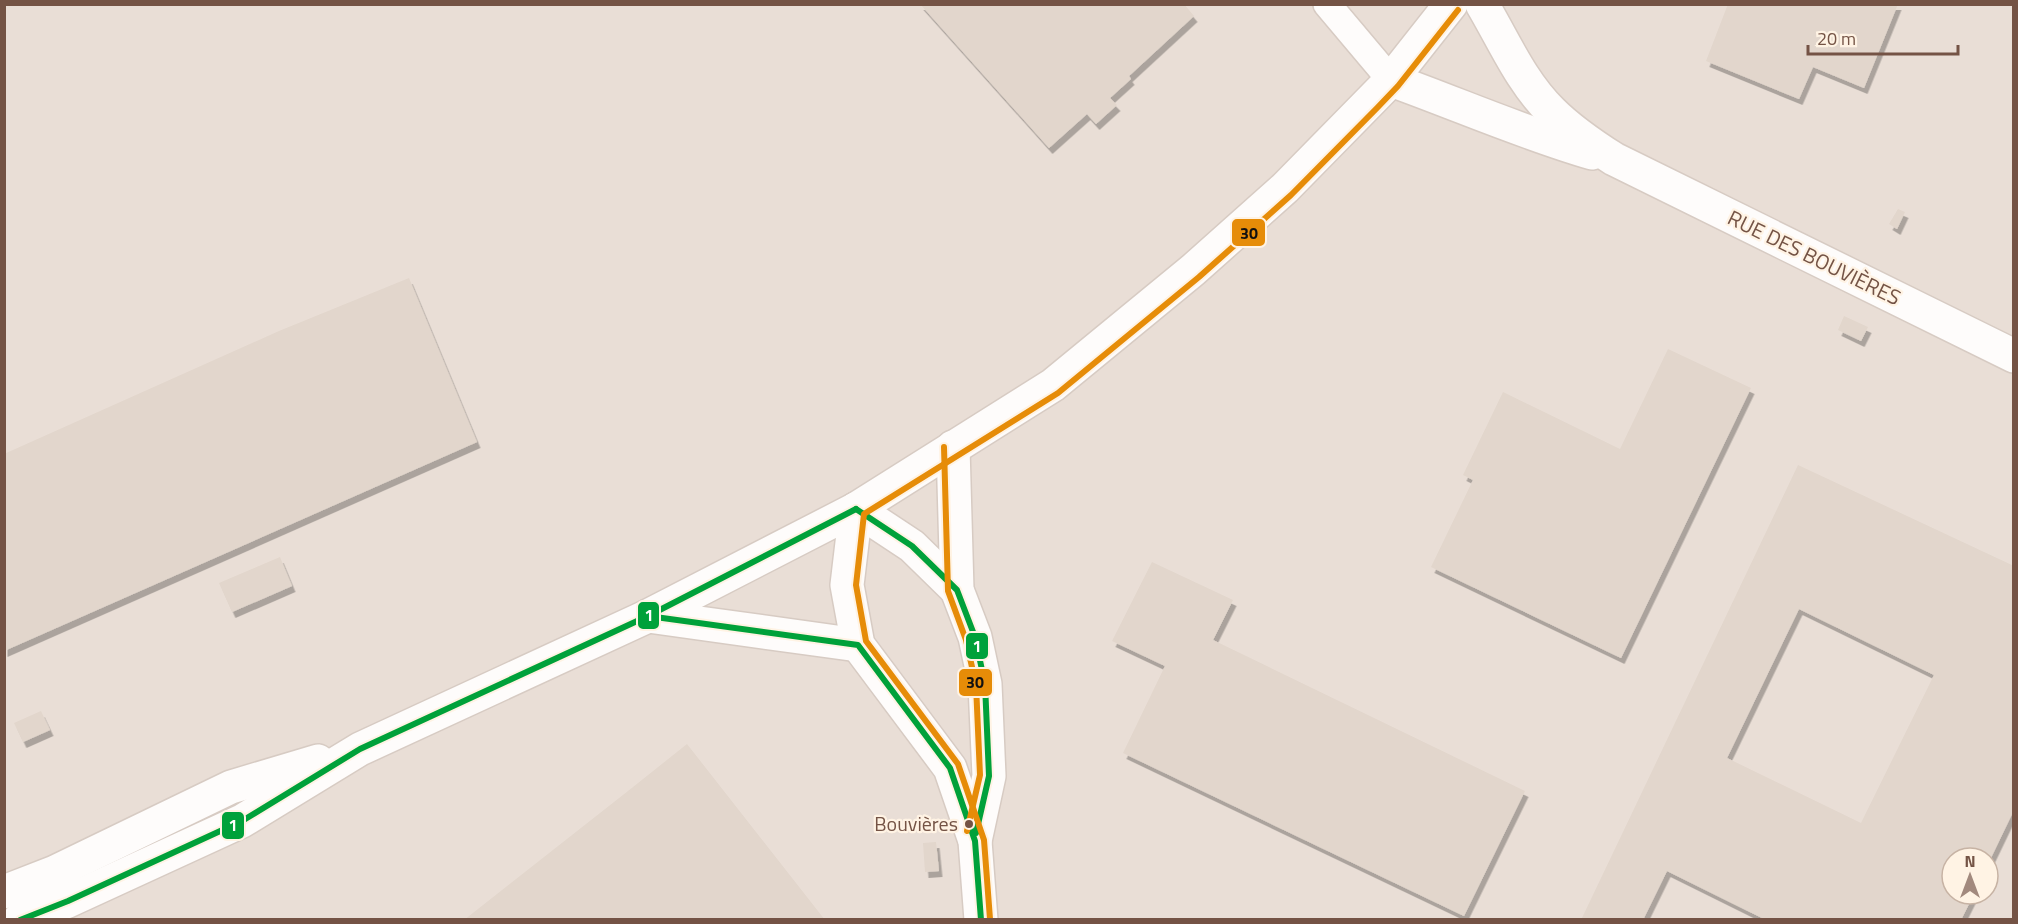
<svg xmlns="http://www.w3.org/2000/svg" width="2018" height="924" font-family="'Titillium Web',sans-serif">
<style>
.industrial{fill:#e9ded6;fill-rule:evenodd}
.building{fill:#e2d6cc;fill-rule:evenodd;filter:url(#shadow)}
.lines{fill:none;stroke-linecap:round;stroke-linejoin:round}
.lane-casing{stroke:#d7cbc3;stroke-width:30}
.street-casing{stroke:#d7cbc3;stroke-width:36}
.lane{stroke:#fefcfb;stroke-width:27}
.street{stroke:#fefcfb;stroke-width:33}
.bus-1-casing{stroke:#fff3e4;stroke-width:10}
.bus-2-casing{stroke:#fff3e4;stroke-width:10}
.bus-1{stroke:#00a13a;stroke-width:6}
.bus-2{stroke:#e68c08;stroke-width:6}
.bus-dot{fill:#745345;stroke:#fff3e4;stroke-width:2}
.labels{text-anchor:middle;stroke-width:4.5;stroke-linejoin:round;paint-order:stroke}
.bus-label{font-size:20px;fill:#745345;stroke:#fff3e4;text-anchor:end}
.street-label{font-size:21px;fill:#745345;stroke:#fff3e4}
.line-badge{stroke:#fff3e4;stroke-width:2}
.badge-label{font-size:16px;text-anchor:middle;font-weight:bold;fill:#fff}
.pale-badge-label{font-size:16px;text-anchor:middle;font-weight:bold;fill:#111}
</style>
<defs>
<filter id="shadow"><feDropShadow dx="3.5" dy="6" stdDeviation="0" flood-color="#0004"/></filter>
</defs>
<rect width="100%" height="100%" fill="#f6eee5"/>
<!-- industrial -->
<path class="industrial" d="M5 5H2013V919L5 920ZM1952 858H1988V894H1952Z"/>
<!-- building -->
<g class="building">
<polygon points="920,4 1184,4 1194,16 1129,76 1131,79 1110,98 1117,105 1096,124 1087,114 1049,148"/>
<polygon points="1728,4 1898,4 1864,88 1813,67 1799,99 1706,61"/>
<polygon points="1898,209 1905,212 1897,229 1889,224"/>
<polygon points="409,278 477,442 4,651 4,454 279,331"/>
<polygon points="1844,316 1868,327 1861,341 1838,330"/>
<polygon points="1668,349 1751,388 1621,658 1431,567 1473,480 1463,475 1503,392 1620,449"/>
<path d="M1798 465 2014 566V810L1988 864V858H1952V894H1974L1961 920H1766L1667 871 1643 920H1581ZM1799 609 1934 675 1861 823 1727 758Z"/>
<polygon points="280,557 292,586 232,612 219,583"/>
<polygon points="1152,562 1233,600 1213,640 1525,791 1464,916 1123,753 1165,666 1112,641"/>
<polygon points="41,711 50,730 23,742 14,723"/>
<polygon points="687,744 825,920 464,920 628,791"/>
<polygon points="936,842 939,871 925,872 923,843"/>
</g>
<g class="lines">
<defs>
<polyline id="lane" points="1327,4 1391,80"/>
<g id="street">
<path d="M1482 4C1504 41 1521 82 1552 112 1571 131 1592 145 1614 159L2014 356"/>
<path d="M1391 80C1458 104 1523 133 1592 153"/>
<polyline points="953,447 957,590 975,637 985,684 989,776 975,841"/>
<polyline points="856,509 847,585 858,645 950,768 975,841 981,920"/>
<polyline points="856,509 912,546 957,590"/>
<polyline points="648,616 858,645"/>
<polyline points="4,892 55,872 231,787 318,761"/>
<polyline points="19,920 68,901 242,821 360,749 648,616 856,509 1053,385 1193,270 1285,188 1391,80 1451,4"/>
</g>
</defs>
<!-- lane casing -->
<use href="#lane" class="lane-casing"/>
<!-- street casing -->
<use href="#street" class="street-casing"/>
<!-- lane -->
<use href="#lane" class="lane"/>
<!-- street -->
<use href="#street" class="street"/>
<defs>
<g id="bus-1">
<polyline points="856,509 912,546 957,590 975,637 985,684 989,776 976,833"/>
<polyline points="648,616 858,645 950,768 975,841 981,920"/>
<polyline points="20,920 68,901 242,821 360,749 648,616 856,509"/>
</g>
<g id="bus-2">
<polyline points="944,447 948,591 966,640 976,685 980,775 967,831"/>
<polyline points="990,919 984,840 958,764 866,641 856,585 864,514 1058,393 1199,277 1291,195 1377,108 1398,86 1458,10"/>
</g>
</defs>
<!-- bus-1 casing -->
<use href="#bus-1" class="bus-1-casing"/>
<!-- bus-2 casing -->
<use href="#bus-2" class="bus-2-casing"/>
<!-- bus-1 -->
<use href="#bus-1" class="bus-1"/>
<!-- bus-2 -->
<use href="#bus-2" class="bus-2"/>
</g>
<!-- markers -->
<circle class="bus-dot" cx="969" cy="824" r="5"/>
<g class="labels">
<!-- bus labels -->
<g class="bus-label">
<text x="958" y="831">Bouvières</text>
</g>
<!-- street labels -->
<g class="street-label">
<text transform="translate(1814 258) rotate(26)" y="7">RUE DES BOUVIÈRES</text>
</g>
</g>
<g class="line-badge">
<rect x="1231" y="218" width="35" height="29" rx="6" fill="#e68c08"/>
<rect x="637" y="601" width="23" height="29" rx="6" fill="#00a13a"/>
<rect x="965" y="632" width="24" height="28" rx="6" fill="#00a13a"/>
<rect x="958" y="668" width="35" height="29" rx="6" fill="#e68c08"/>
<rect x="221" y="811" width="24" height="29" rx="6" fill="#00a13a"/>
</g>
<g class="badge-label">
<text x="649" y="621">1</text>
<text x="977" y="652">1</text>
<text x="233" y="831">1</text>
</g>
<g class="pale-badge-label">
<text x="1249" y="239">30</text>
<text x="975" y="688">30</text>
</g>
<!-- border -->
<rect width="2018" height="924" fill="none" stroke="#745345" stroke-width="12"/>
<!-- north arrow -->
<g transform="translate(1970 876)"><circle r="28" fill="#fff3e4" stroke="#c7b3a4" stroke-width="1.5"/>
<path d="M0-4.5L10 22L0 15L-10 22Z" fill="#a2897d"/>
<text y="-9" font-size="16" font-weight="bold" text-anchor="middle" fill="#745345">N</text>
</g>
<!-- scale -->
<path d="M1808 45v9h150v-9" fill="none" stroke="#745345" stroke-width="3"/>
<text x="1817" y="45" font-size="18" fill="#745345" stroke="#fff3e4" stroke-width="4.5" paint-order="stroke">20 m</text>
</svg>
